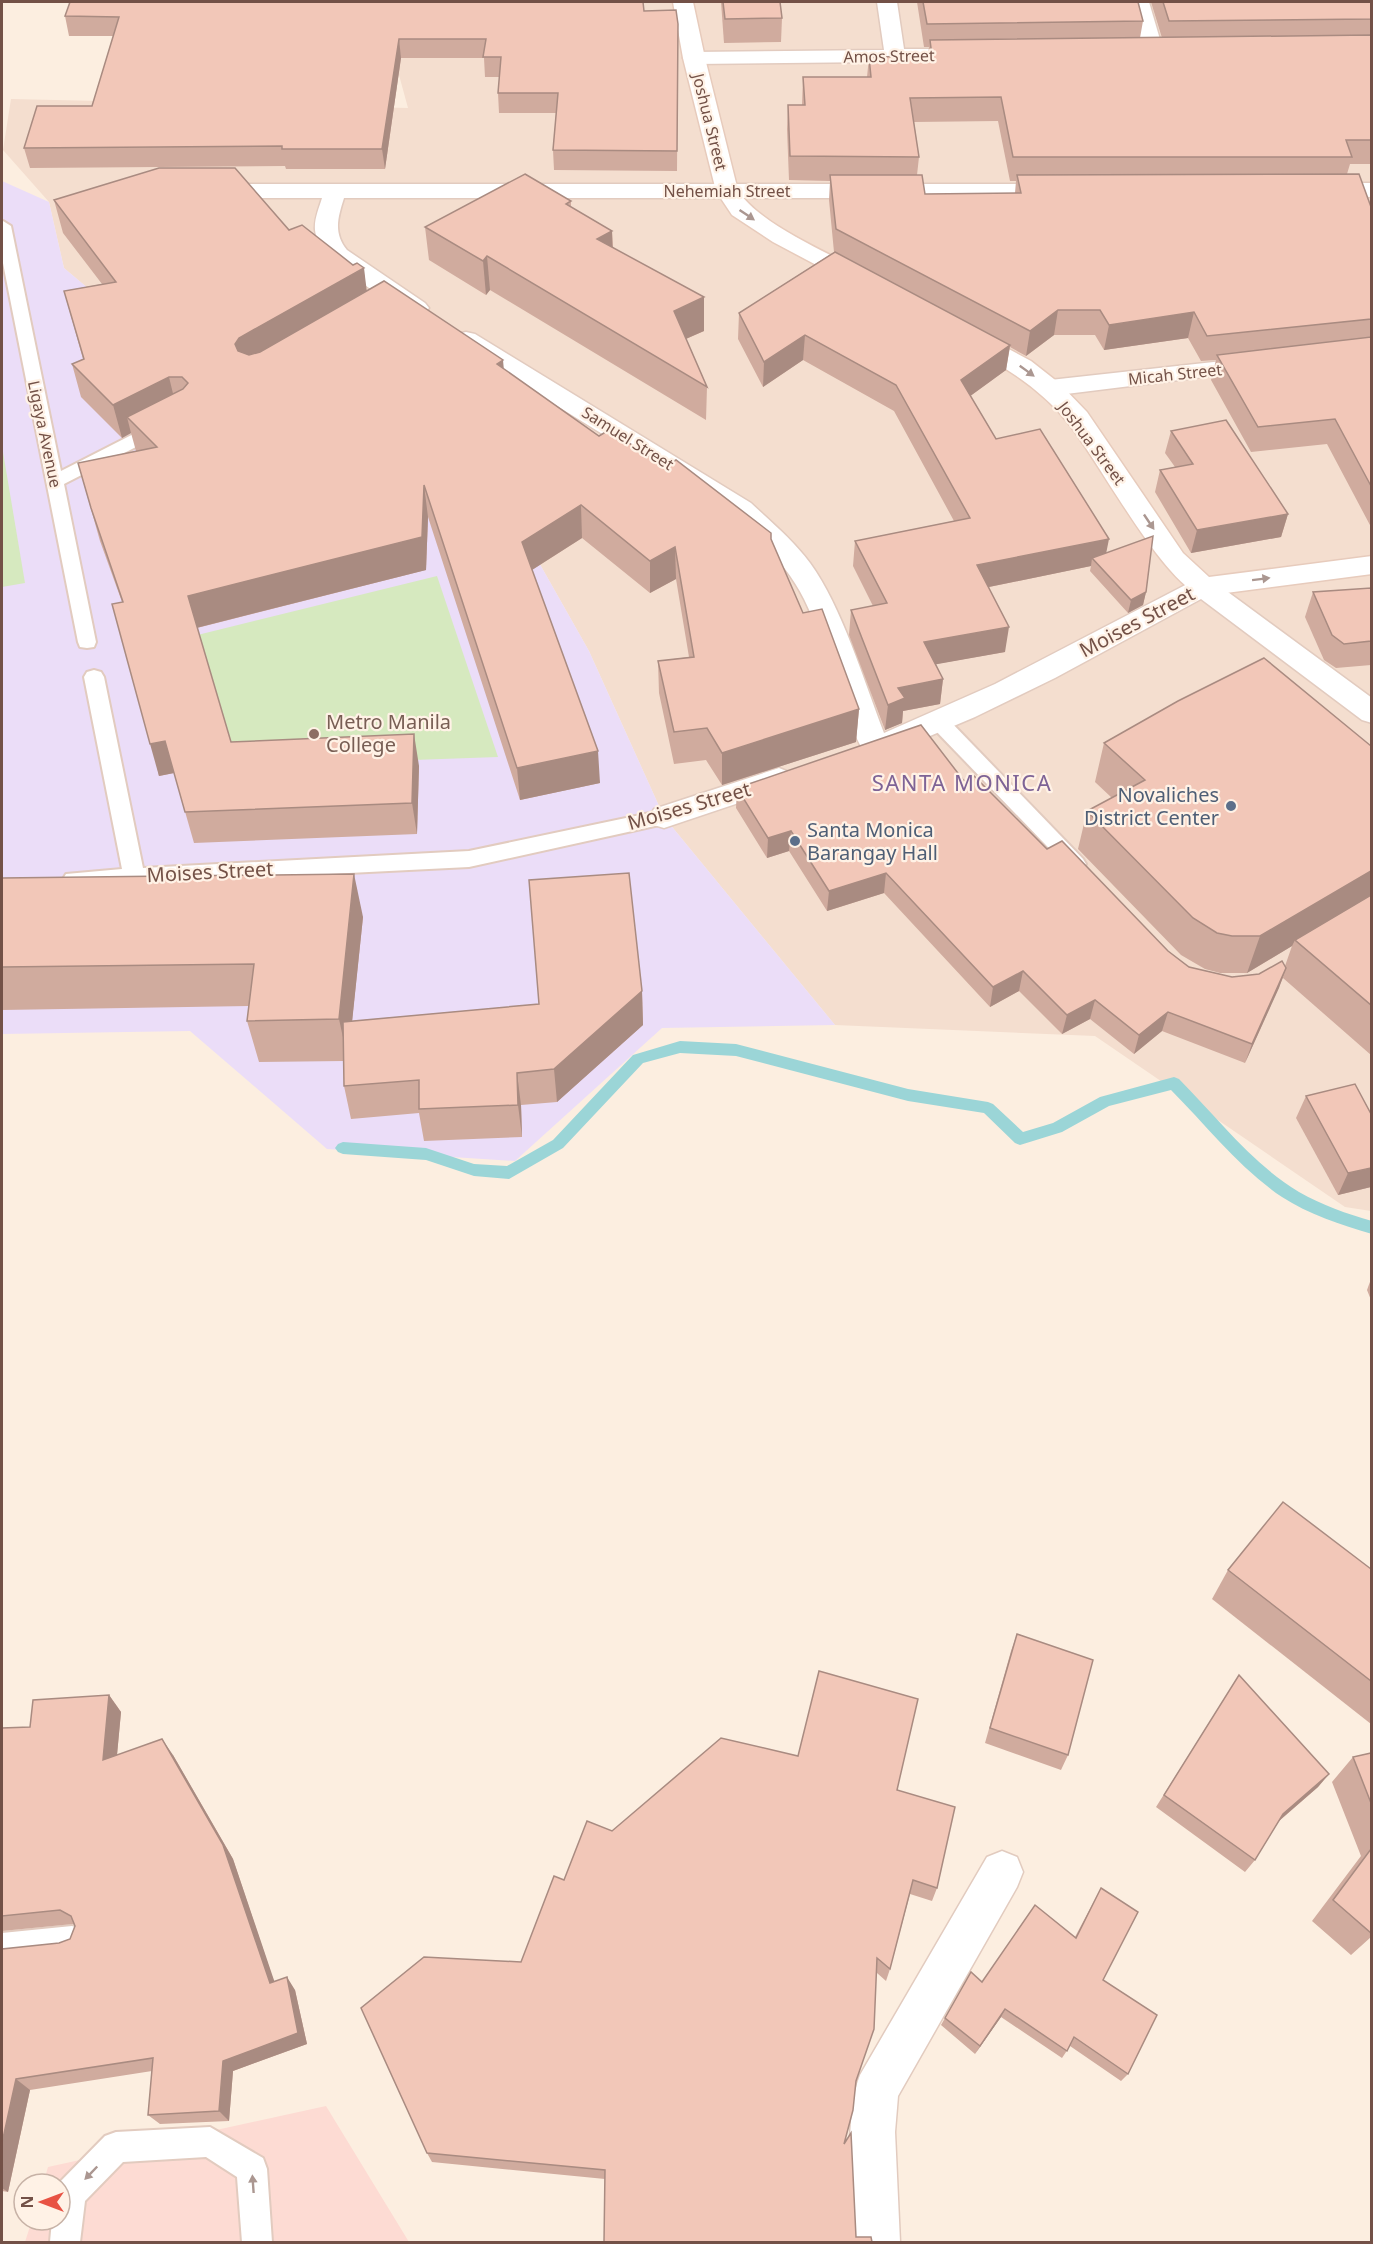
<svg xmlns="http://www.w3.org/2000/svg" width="1373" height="2244" font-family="'Noto Sans',sans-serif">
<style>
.residential{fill:#f4decf}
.commercial{fill:#fddbd3}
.education{fill:#ebddf8}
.green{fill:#d6e9bf}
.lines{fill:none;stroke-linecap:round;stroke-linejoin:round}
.stream{fill:#9bd5d7;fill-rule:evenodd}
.lane-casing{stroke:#e2cbbf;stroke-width:4}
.street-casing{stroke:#e2cbbf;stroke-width:3}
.secondary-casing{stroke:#e7cbbc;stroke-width:3}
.lane{fill:#fff;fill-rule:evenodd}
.street{fill:#fff;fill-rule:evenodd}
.secondary{fill:#fff;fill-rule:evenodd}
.wall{fill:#d0ab9e;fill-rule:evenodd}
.shaded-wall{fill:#a98b81}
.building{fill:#f2c7b8;stroke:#a98b81;stroke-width:1.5}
.oneway{fill:#ab9791}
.education-dot{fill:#8d6e63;stroke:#fff2e6;stroke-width:2}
.service-dot{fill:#5c6f8a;stroke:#fff2e6;stroke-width:2}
.labels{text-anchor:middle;stroke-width:4.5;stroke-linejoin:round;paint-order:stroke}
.far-street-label{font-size:16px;fill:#735147;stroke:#fff2e6}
.street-label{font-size:20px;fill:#735147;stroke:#fff2e6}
.education-label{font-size:20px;fill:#785e54;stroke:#fff2e6;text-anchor:start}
.service-label{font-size:20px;fill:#4e5e75;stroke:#fff2e6;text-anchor:end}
.quarter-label{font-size:22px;letter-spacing:1.5px;fill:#7e6396;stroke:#fff2e6}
</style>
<rect width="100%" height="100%" fill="#fceee0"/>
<!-- residential -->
<polygon class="residential" points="319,2 1371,2 1371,1211 1345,1207 1095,1036 835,1025 664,817 589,651 520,529 202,385 64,268 49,202 3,150 11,99 408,108 390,42"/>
<!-- commercial -->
<polygon class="commercial" points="326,2106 409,2242 25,2242 32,2220 60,2220 60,2184 43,2184 48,2167"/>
<!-- education -->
<polygon class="education" points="2,181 49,202 64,268 202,384 520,529 589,651 664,817 835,1025 662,1028 515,1161 327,1149 190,1031 2,1034"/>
<!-- green -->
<g class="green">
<polygon points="2,446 25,583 2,587"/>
<polygon points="437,576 498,757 187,768 153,646"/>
</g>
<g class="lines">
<!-- stream -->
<path class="stream" d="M680 1041 736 1044 908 1089 988 1102 993 1104 1023 1132 1053 1123 1100 1097 1174 1077 1179 1079C1217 1117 1252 1164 1299 1192 1322 1205 1347 1214 1372 1221V1234C1341 1225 1308 1214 1282 1197 1239 1168 1207 1126 1171 1090L1109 1106 1062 1132 1020 1145 1015 1143 984 1113 908 1101 736 1056 680 1053 643 1063 563 1148 509 1179 474 1176 426 1160 343 1154 338 1152 335 1148 338 1144 343 1142 426 1148 474 1164 507 1166 553 1140 633 1055Z"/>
<defs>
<g id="lane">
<polygon points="3,221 11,226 61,471 155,423 167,423 170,427 167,431 64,484 96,642 94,647 87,648 80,647 78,642 2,258"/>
<polygon points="94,670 101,672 104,677 143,868 469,851 664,810 671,812 674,817 671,822 664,824 469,867 73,887 66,884 63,879 66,874 122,869 84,677 87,672"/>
<polygon points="940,716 947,718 1083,859 1086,864 1083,869 1076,872 1069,869 933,728 930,723 933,718"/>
<polygon points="72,1926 82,1930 86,1940 82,1950 72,1954 2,1961 2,1933"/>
<polygon points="210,2127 263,2158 267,2169 272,2242 242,2242 237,2177 206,2157 123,2162 85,2201 80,2242 50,2242 52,2220 60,2220 59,2183 105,2136 116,2132"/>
</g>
<g id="street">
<polygon points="877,2 897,2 904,49 971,49 978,51 981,55 978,59 971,61 694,64 687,62 683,58 687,54 694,52 884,50"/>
<polygon points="1129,2 1149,2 1164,53 1161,57 1154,59 1147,57 1144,53"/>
<polygon points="1320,183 1372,183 1372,197 1312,195 1309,190 1312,185"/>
<path d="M210 184H1058L1066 186 1069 191 1066 196 1058 198H344C338 217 333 233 347 250L425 303 429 308 425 313 417 315 409 313C383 295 318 263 315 230 314 219 319 208 322 198H210L202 196 199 191 202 186Z"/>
<path d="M466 332 475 334 751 503C771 522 793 540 810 563 842 607 864 681 884 733L995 684 1193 581 1203 578 1213 581 1372 698V723L1362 720 1201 599 1055 678 975 717 892 752 875 757 865 754C839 709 828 647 804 599 787 565 760 540 733 515L457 344 454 339 457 334Z"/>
<polygon points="1259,357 1268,359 1271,364 1268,369 1050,396 1041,393 1038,388 1041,383 1050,380"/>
<polygon points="779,768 789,772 794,779 789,786 664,828 654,825 649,817 654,809"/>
<path d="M1002 1851 1017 1857 1023 1872 1017 1887 898 2096 895 2132 900 2242H854C851 2198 844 2115 860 2075L987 1857Z"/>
</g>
<g id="secondary">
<path d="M673 2H693L705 58 738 191C763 227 831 254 870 275L874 280 870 285 862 287 854 285 773 242 732 215 716 191 683 58Z"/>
<path d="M968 330 977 332 1031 361 1059 383 1087 412 1183 553 1209 577 1372 556V574L1203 596C1164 585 1098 460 1069 424 1039 386 1001 365 959 342L956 337 959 332Z"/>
</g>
</defs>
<!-- lane casing -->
<use href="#lane" class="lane-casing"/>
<!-- street casing -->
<use href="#street" class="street-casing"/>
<!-- secondary casing -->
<use href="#secondary" class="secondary-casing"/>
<!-- lane -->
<use href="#lane" class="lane"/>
<!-- street -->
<use href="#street" class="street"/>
<!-- secondary -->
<use href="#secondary" class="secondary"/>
</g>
<!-- wall -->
<g class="wall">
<polygon points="721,2 780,2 782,18 781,42 724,43"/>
<path d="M917 2H1138L1143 21 1140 38H1162L1151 2H1371V164H1350L1347 174 1371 207V527L1327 444 1251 452 1211 380 1216 360 1201 361 1188 338 1104 350 1095 335H1054L1026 356 1010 347 1006 370 970 396 996 439 1106 553 1146 592 1143 605 1128 613 1090 571 1091 566 989 587 1005 652 936 664 943 679 940 704 903 711 902 723 885 730 849 635 851 610 873 606 853 566 855 541 954 521 894 411 803 360 763 387 738 339 739 313 834 252 829 200 830 181 789 180 787 129 788 105H802L803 77H867L869 57 928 56 929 47H924ZM998 121 1010 181H1016L1015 193 925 194 917 175 919 157 914 122Z"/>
<polygon points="644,11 678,24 677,171 554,170 553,150 556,113 499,113 498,93 500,77 485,77 484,58 401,58 385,169 286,169 285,166 30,168 24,148 92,106 113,36 69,36 65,16"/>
<polygon points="54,200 289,230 367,291 504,370 599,436 771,539 803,613 859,709 856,742 722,785 706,760 674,764 659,693 658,661 689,657 676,579 650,593 582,538 532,570 600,783 520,800 428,517 426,570 197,628 231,742 419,766 417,834 194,843 174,773 159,776 122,602 100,541 78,463 136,451 131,433 122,438 81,397 72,364 83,359 64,291 102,284 63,233"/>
<polygon points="571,201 571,207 612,231 613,247 704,331 686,339 707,387 706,420 490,290 486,295 429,260 425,227"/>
<polygon points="1171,431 1288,514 1281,537 1191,553 1155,492 1160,470 1175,467 1165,453"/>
<polygon points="1371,590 1371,665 1336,668 1324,660 1305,617 1313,592"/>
<polygon points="1104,743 1371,746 1371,1055 1283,978 1245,1063 1162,1031 1134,1054 1090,1019 1062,1034 1019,991 990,1007 884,893 827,911 789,851 767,858 736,808 737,788 964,781 1047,849 1168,951 1189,967 1232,977 1259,974 1285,966 1292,946 1247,973 1220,973 1205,969 1181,955 1078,849 1087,811 1112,798 1095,782"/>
<polygon points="2,878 363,917 352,1021 539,1004 642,991 643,1025 557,1102 521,1105 522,1137 424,1141 419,1113 351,1119 344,1086 344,1061 259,1062 247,1021 249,1006 2,1010"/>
<polygon points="1306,1096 1371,1114 1371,1187 1338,1195 1296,1118"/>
<polygon points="1371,1279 1371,1300 1367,1290"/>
<polygon points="1371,1569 1371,1724 1212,1599 1228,1570"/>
<polygon points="1017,1634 1068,1755 1061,1770 985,1743 1011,1651"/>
<polygon points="1239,1675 1329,1774 1318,1787 1278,1822 1255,1860 1245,1872 1156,1807"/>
<polygon points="109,1695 121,1712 117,1755 173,1755 233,1859 274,1982 295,1990 307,2044 233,2071 229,2121 160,2124 148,2115 152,2071 30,2090 8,2192 2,2191 2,1949 59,1943 70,1939 75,1926 73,1924 2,1931 2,1728 30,1727"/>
<polygon points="1371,1753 1371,1937 1351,1955 1312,1921 1361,1856 1332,1782 1353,1757"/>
<polygon points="897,1790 937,1888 932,1901 910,1894 890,1969 886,1981 877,1973 844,2144 856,2237 605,2179 432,2162 427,2153 521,1962 564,1880 612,1831"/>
<polygon points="1101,1888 1103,1980 1128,2074 1121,2081 1070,2046 1062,2058 1001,2017 975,2054 941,2025 945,2018 982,1982 1075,1937"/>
</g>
<!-- shaded-wall -->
<g class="shaded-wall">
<polygon points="399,39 401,58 385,169 382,149"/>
<polygon points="612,231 613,264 597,239"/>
<polygon points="487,256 490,290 486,295 483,261"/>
<polygon points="364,268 368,301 246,371 235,344 239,338"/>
<polygon points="704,297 704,331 674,344 674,311"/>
<polygon points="1058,310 1054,335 1026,356 1030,331"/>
<polygon points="1194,312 1188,338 1104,350 1109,325"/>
<polygon points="805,335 803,360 763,387 764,362"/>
<polygon points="1010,345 1006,370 958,405 961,380"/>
<polygon points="503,360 506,393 497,364"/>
<polygon points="169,377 177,410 127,417 131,433 122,438 113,405"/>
<polygon points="424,485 428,517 426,570 196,628 188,596"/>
<polygon points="581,505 582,538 524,575 522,542"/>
<polygon points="1288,514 1281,537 1191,553 1197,530"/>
<polygon points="1109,539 1104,564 1092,558 1091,566 974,590 977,565"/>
<polygon points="675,547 676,579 650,593 650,561"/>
<polygon points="1146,592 1143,605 1128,613 1131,600"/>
<polygon points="1009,627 1005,652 921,667 924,642"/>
<polygon points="943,679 940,704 903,711 902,723 885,730 888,705 898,688"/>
<polygon points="859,709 856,742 722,785 722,753"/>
<polygon points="414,734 419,766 417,834 412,803"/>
<polygon points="165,741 174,773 159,776 150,744"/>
<polygon points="598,751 600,783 520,800 517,768"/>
<polygon points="791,831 789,851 767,858 768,838"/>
<polygon points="1371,871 1371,899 1295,940 1292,946 1247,973 1260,936"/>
<polygon points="886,873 884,893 827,911 829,891"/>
<polygon points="354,874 363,917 348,1061 339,1019"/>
<polygon points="1286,968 1279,988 1245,1063 1252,1044"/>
<polygon points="1023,971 1019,991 990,1007 993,987"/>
<polygon points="642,991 643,1025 557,1102 554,1069"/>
<polygon points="1095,1000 1090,1019 1062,1034 1067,1015"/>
<polygon points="1168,1012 1162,1031 1134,1054 1139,1035"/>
<polygon points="517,1073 521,1105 522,1137 518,1105"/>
<polygon points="1371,1168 1371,1187 1338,1195 1348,1173"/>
<polygon points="109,1695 121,1712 115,1776 103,1760"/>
<polygon points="162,1739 173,1755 233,1859 279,1995 270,1983"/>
<polygon points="1329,1774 1318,1787 1273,1826 1283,1814"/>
<polygon points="287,1977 295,1990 307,2044 233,2071 229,2121 219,2111 223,2061"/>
<polygon points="1005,2009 1001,2017 975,2054 980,2046"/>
<polygon points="16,2079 30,2090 8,2192 2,2188 2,2143"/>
</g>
<!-- building -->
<g class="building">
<polygon points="70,2 643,2 644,11 676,10 678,24 677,151 553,150 558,93 498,93 501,57 483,57 486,39 399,39 382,149 282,149 282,146 24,148 37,106 92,106 119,17 65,16"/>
<polygon points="723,2 780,2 782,18 725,19"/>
<polygon points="923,2 1138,2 1143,21 927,24"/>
<polygon points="1163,2 1371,2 1371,19 1169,21"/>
<polygon points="1371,35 1371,140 1346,140 1352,157 1013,157 1001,97 910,98 919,157 790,156 788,105 805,105 803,77 871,77 869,57 932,56 930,40"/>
<polygon points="159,168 235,168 289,230 302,225 353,265 357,263 364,268 239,338 235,344 238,351 249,355 260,352 384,281 503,360 497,364 599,436 609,430 664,466 676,460 771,533 771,539 803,613 822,609 859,709 722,753 707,728 674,732 658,661 694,657 675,547 650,561 581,505 522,542 598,751 517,768 424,485 422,537 188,596 231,742 414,734 412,803 185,812 165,741 150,744 112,604 123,602 91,508 78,463 157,447 127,417 183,389 188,383 182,377 169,377 113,405 72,364 84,359 64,291 116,282 54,200"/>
<polygon points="525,174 571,201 566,204 612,231 597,239 704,297 674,311 707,387 487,256 483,261 425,227"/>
<polygon points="1359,174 1371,207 1371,319 1207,336 1194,312 1109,325 1100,310 1058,310 1030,331 836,229 830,175 922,175 925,194 1021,193 1017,175"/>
<polygon points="835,252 1010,345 961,380 996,439 1040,429 1109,539 977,565 1009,627 924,642 943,679 898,688 905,698 888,705 851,610 887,603 855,541 970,518 896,385 805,335 764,362 739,313"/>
<polygon points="1371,337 1371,486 1335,419 1258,427 1217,355"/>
<polygon points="1226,420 1288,514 1197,530 1160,470 1193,464 1171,431"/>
<polygon points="1153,536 1146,592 1131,600 1092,558"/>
<polygon points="1371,588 1371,641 1344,644 1332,635 1313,592"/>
<polygon points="1264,658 1371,746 1371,871 1260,936 1232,936 1217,933 1193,918 1087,811 1145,780 1104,743 1178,701"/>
<polygon points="921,725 964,781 974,776 1047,849 1062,841 1168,951 1189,967 1232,977 1259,974 1282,961 1286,968 1252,1044 1168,1012 1139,1035 1095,1000 1067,1015 1023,971 993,987 886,873 829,891 791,831 768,838 737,788"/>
<polygon points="629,873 642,991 554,1069 517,1073 518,1105 419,1109 419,1080 344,1086 343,1022 539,1004 529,880"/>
<polygon points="354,874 339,1019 247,1021 254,964 2,967 2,878"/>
<polygon points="1371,895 1371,1005 1295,940"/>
<polygon points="1355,1084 1371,1114 1371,1168 1348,1173 1306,1096"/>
<polygon points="1283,1502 1371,1569 1371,1681 1228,1570"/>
<polygon points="1017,1634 1093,1660 1068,1755 990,1728"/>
<polygon points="819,1671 918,1699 897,1790 955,1807 937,1888 913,1880 890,1969 877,1958 874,2029 856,2081 853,2110 844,2144 851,2133 856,2237 871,2237 872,2242 604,2242 605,2170 427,2153 361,2008 424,1957 521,1962 554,1876 564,1880 587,1821 612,1831 721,1738 798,1756"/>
<polygon points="1239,1675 1329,1774 1283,1814 1255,1860 1164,1795"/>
<polygon points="109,1695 103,1760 162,1739 223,1845 270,1983 287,1977 298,2033 223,2061 219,2111 148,2115 153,2058 16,2079 2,2143 2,1949 59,1943 70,1939 75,1926 71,1916 60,1910 2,1916 2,1728 30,1727 33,1700"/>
<polygon points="1371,1753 1371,1803 1353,1757"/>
<polygon points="1371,1849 1371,1933 1333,1900"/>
<polygon points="1101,1888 1138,1912 1103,1980 1157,2015 1128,2074 1074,2037 1067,2051 1005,2009 980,2046 945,2018 971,1972 982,1982 1035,1905 1076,1938"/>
</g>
<!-- one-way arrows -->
<defs><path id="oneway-solid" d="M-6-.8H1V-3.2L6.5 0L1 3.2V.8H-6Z" transform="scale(1.5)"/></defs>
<g class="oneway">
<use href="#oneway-solid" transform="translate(747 215) rotate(34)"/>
<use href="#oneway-solid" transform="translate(1027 371) rotate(36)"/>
<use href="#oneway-solid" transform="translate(1149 522) rotate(56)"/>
<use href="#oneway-solid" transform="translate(1261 579) rotate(-7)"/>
<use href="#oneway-solid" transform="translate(91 2173) rotate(134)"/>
<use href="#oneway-solid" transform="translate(253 2184) rotate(-94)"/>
</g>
<!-- markers -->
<circle class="education-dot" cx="314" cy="734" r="6"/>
<g class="service-dot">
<circle cx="1231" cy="806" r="6"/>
<circle cx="795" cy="841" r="6"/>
</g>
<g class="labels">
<!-- far-street labels -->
<g class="far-street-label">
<text transform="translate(889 56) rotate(-1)" y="6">Amos Street</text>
<text transform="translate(710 122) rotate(76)" y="6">Joshua Street</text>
<text x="727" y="197">Nehemiah Street</text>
<text transform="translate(1175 374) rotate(-6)" y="6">Micah Street</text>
<text transform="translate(45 434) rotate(78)" y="6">Ligaya Avenue</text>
<text transform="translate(628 438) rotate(32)" y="6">Samuel Street</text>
<text transform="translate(1092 443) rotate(53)" y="6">Joshua Street</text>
</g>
<!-- street labels -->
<g class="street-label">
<text transform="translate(1137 622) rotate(-28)" y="7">Moises Street</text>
<text transform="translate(689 806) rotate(-16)" y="7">Moises Street</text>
<text transform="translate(210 872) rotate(-3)" y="7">Moises Street</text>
</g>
<!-- education labels -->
<g class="education-label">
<text x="326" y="729">Metro Manila<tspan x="326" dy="23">College</tspan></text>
</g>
<!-- service labels -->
<g class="service-label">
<text x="1219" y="802">Novaliches<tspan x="1219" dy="23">District Center</tspan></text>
<text x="807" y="837" text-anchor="start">Santa Monica<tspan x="807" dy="23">Barangay Hall</tspan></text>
</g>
<!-- quarter labels -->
<g class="quarter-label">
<text x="962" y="791">SANTA MONICA</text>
</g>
</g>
<!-- border -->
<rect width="1373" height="2244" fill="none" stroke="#735147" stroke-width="6"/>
<!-- north arrow -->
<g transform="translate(42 2202) rotate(270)"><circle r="28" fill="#fff2e6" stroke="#c7b2a6" stroke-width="1.5"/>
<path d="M0-4.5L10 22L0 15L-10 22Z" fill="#e85344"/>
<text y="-9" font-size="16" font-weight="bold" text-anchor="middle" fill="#735147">N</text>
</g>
</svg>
